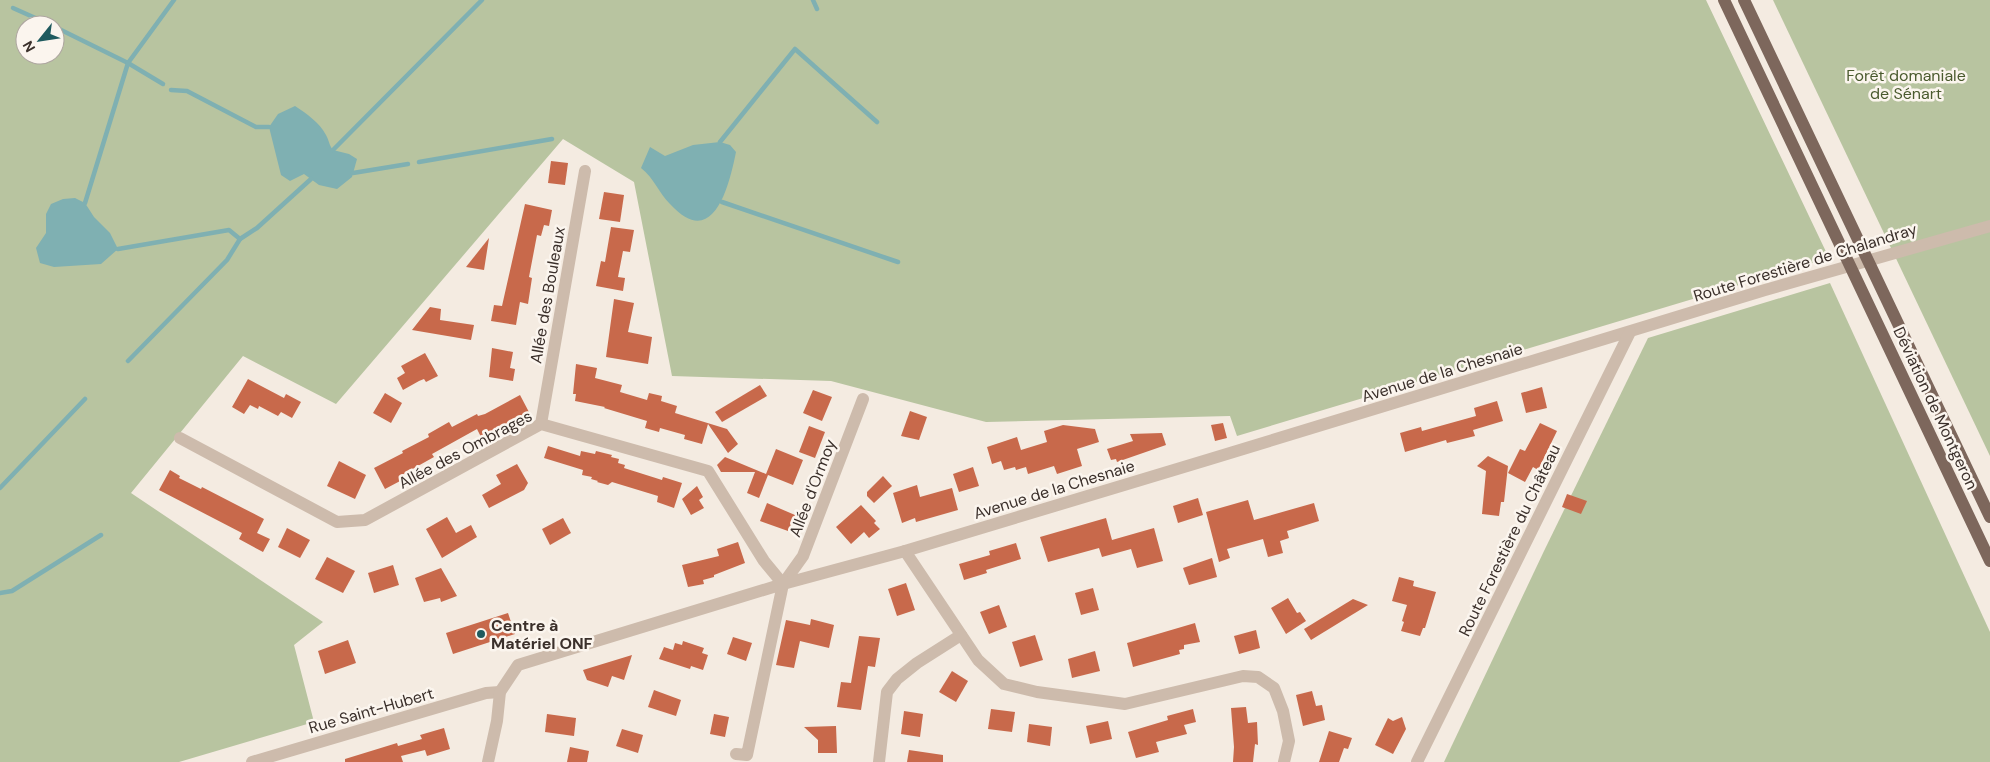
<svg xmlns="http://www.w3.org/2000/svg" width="1990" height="762" font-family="'DM Sans',sans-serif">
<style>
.green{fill:#b8c4a0;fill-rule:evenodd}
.water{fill:#7fb0b2}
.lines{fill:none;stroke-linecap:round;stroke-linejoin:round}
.stream{stroke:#7fb0b2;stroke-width:4.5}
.building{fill:#c8694b}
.minor{stroke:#cdbbac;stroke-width:12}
.primary{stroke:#7d675c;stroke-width:12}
.poi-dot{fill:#1f5a5e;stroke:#fbf5ee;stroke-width:2}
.labels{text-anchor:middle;stroke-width:5;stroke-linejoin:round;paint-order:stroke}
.park-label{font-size:16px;fill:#4a5a2e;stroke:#fbf5ee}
.street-label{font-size:16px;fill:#3b302b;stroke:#fbf5ee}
.poi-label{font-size:16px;font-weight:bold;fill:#3b302b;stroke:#fbf5ee;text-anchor:start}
</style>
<rect width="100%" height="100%" fill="#f4ebe1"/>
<!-- green -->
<g class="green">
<path d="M0 0H1706L1829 258 1237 436 1230 416 986 422 831 381 672 376 634 182 563 139 336 404 243 356 131 493 323 622 294 645 314 722 179 762H0ZM25 25H55V55H25Z"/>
<polygon points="1773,0 1990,0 1990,456"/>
<polygon points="1830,283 1990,632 1990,762 1444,762 1544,551 1648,338"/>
</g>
<!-- water -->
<g class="water">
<path d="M295 106C307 114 319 122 326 135 329 140 329 145 333 150L349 154 357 159 352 177 337 189 319 185 304 174 290 181 281 175 269 127 278 114Z"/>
<path d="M720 142 730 145 736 152C729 187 713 251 670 204 659 193 654 178 641 168L650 147 665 156 693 145Z"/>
<polygon points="75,198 85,203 94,217 110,233 118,249 101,264 54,267 40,263 36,248 46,233 46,214 51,204 63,199"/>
</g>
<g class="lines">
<!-- stream -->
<g class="stream">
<polyline points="813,0 817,9"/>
<polyline points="13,8 51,25"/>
<polyline points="55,27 128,63 163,84"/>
<polyline points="171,90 187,91 256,127 269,127"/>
<polyline points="720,142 795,49 877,122"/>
<polyline points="333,150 482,0"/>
<polyline points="419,162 552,139"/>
<polyline points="353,173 408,164"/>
<polyline points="722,202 898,262"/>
<polyline points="85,203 128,63 174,0"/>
<polyline points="118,249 229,230 240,239"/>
<polyline points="128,361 227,260 240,239 257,228 311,179"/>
<polyline points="0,488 85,399"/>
<polyline points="0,593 12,591 101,535"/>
</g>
</g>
<!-- building -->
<g class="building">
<polygon points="551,161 568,163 565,185 548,183"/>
<polygon points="604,192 624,195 620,222 599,219"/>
<polygon points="525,204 552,210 549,226 544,225 541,236 537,235 529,277 532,278 528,304 520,302 516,325 491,321 494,305 502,306"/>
<polygon points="611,227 634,230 630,252 623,251 618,277 625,278 623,291 596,286 601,261 605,262"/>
<polygon points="489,238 484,270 466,267"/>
<polygon points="614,299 634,303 628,332 652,337 648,364 606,357"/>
<polygon points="430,307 441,309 440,320 474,325 471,340 412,330"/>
<polygon points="492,348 513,352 510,368 515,369 513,381 489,377"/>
<polygon points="425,353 438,376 426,382 424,379 419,381 403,390 397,378 405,373 401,366"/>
<polygon points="576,364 597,368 595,378 622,385 620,392 647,400 649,393 662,396 661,401 677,406 675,413 727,429 738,444 728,453 708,424 702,444 684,439 685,435 660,428 659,432 645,428 647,421 604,408 605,407 575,401 576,394 573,394"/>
<polygon points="248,379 284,398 286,394 301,402 292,418 281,412 278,416 259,406 258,409 250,405 244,414 232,407"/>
<polygon points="760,385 767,396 722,422 715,412"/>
<polygon points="1542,387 1547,408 1526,413 1521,393"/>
<polygon points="813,390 832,397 822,421 803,413"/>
<polygon points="385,393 402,403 391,423 373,413"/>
<polygon points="520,395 530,414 482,439 477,429 432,454 434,457 400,476 402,480 385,489 374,468 403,453 402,451 429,437 428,434 449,422 452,427 477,414 478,416 485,414"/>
<polygon points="1497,401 1503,421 1473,430 1475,436 1447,443 1446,440 1405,452 1400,433 1421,427 1422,431 1476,416 1474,408"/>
<polygon points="910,411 927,417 919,440 901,436"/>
<polygon points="1223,423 1227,438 1215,441 1211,425"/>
<polygon points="1540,423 1557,431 1538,470 1533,467 1525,482 1508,473 1520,449 1525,451"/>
<polygon points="1063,425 1095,429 1099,442 1077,449 1082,466 1057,474 1054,466 1028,474 1026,467 1016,470 1015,467 1004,470 1001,461 992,464 987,447 1017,437 1021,450 1047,442 1044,431"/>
<polygon points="809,426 825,432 815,458 799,452"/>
<polygon points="1162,433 1166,445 1117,462 1116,459 1111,460 1107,449 1133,441 1130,434"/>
<polygon points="548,446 580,456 581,451 595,454 596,451 612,455 611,457 619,459 618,463 625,465 624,468 662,480 663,477 682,483 674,508 657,502 658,496 612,482 608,485 597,482 598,481 591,479 592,477 582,475 583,470 544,458"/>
<polygon points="776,449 803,460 793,485 768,475 759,498 747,493 755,472 721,472 717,465 725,457 766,474"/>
<polygon points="1488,456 1508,466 1504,502 1501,502 1499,516 1482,514 1486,471 1477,466"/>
<polygon points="339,461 366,475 355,499 327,486"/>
<polygon points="517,464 528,483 524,490 489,508 482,495 501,484 496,475"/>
<polygon points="973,467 979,486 959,492 953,474"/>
<polygon points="170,470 180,476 179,478 201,489 202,487 264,519 257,533 270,539 263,552 239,539 242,533 159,490"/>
<polygon points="883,476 892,486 874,503 867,496 867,492"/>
<polygon points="917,485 920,497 952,488 958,510 916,522 915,518 902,523 893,493"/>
<polygon points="697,486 703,497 699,500 704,508 691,515 682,499"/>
<polygon points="1567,494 1587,501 1581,514 1562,507"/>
<polygon points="1198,498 1203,515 1178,523 1173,506"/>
<polygon points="1248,500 1254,520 1314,503 1319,521 1287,531 1289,538 1280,541 1283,553 1268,557 1263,539 1227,549 1230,558 1219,562 1206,512"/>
<polygon points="767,503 795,515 788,531 760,521"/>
<polygon points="861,505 876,521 874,523 880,529 869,538 864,532 851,544 836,527"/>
<polygon points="447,517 456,533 471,525 477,537 442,558 426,529"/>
<polygon points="563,518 571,533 550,545 542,529"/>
<polygon points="1106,518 1112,540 1154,528 1163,561 1137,568 1131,549 1102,557 1099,548 1048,562 1040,537"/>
<polygon points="287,528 310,540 300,558 278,547"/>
<polygon points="738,542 745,563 714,575 714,577 703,580 704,584 688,587 682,565 719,556 717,549"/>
<polygon points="1016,543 1021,559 986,570 987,573 964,580 959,564 990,555 989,551"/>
<polygon points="327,557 355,571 343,593 315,579"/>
<polygon points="1212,558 1217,577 1189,585 1183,568"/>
<polygon points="393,565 399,585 374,593 368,573"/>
<polygon points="441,568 457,596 441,602 440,598 424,602 415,578"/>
<polygon points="1399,577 1414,581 1413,586 1436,592 1425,628 1423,628 1420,636 1401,631 1404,622 1402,621 1407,605 1392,601"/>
<polygon points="906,583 915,610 897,616 888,589"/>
<polygon points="1093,588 1099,610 1081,615 1075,593"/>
<polygon points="1288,598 1297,613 1300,612 1306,621 1286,634 1271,608"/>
<polygon points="1353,599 1368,605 1311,640 1304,629"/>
<polygon points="999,605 1007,627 989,634 980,612"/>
<polygon points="508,613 515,634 453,654 446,633"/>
<polygon points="811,619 834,625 829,648 800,641 794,668 776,665 786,620 810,625"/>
<polygon points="1195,623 1200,642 1184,645 1184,649 1179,650 1180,654 1133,667 1127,643"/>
<polygon points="1256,630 1260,648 1239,654 1234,636"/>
<polygon points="1035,635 1043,660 1020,667 1012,642"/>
<polygon points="859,636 880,638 875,667 868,666 861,710 837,707 841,682 851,683"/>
<polygon points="733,637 752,643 746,661 727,654"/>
<polygon points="348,640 356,663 325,674 318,651"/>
<polygon points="683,641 704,648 702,653 708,655 703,670 691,666 690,669 659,659 664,647 673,650 675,643 682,645"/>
<polygon points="1095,651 1100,671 1072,678 1068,659"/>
<polygon points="632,655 624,680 612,676 608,687 587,680 583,670"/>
<polygon points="952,671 968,681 956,702 939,692"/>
<polygon points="654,690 681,700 676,716 648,707"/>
<polygon points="1312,691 1316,706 1322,705 1325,720 1303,726 1296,695"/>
<polygon points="1246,707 1248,723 1257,722 1258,745 1255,744 1253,762 1233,762 1234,747 1231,708"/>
<polygon points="991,709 1015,712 1012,732 988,729"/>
<polygon points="1193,709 1196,722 1184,725 1187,734 1156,742 1159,752 1136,758 1128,732 1168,720 1167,716"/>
<polygon points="904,711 923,714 920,737 901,734"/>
<polygon points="547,714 576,718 574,736 545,732"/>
<polygon points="714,714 729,717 725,737 710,734"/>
<polygon points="1402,717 1406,729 1393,754 1375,745 1388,718 1393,721"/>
<polygon points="1108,721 1112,739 1090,744 1086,726"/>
<polygon points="1029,724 1052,727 1050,746 1027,742"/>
<polygon points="836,726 837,753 818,753 818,740 804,727"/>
<polygon points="444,728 450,749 427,756 425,750 401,756 403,762 345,762 345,759 397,743 398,746 422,739 420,735"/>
<polygon points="622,729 643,735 638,753 616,746"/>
<polygon points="1329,731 1352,738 1348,749 1344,748 1339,762 1319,762"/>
<polygon points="570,747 589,751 587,762 567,762"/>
<polygon points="909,750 943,755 943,762 907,762"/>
</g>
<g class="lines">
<!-- minor -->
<g class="minor">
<polyline points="541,424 585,171"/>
<polyline points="180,438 337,522 365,520 541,424 708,471 764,561 783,584"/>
<polyline points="905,551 978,660 1004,684 1037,692 1125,704 1243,676 1258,677 1274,688 1283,711 1289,741 1284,762"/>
<polyline points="736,754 747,755 783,584 803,556 863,399"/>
<polyline points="252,762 486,693 500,692"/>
<polyline points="488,762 497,721 500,692 518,665 783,584 905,551 1207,460 1765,290 1990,226"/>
<polyline points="879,762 887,692 897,679 917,663 961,635"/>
<polyline points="1417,762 1630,332"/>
</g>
<!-- primary -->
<g class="primary">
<polyline points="1724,0 1990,561"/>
<polyline points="1744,0 1990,517"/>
</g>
</g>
<!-- markers -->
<circle class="poi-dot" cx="481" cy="634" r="5"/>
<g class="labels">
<!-- park labels -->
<g class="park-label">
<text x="1906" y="81">Forêt domaniale<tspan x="1906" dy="18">de Sénart</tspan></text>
</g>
<!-- street labels -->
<g class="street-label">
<text transform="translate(1805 262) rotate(-17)" y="6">Route Forestière de Chalandray</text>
<text transform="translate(547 295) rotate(-80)" y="6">Allée des Bouleaux</text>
<text transform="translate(1442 372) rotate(-17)" y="6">Avenue de la Chesnaie</text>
<text transform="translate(1936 408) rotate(65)" y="6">Déviation de Montgeron</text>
<text transform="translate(465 449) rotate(-28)" y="6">Allée des Ombrages</text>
<text transform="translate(812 488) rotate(-69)" y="6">Allée d'Ormoy</text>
<text transform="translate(1054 489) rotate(-17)" y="6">Avenue de la Chesnaie</text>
<text transform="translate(1509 540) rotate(-64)" y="6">Route Forestière du Château</text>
<text transform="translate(371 710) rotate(-16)" y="6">Rue Saint-Hubert</text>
</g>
<!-- poi labels -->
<g class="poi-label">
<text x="491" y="631">Centre à<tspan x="491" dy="18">Matériel ONF</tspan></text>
</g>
</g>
<!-- north arrow -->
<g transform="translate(40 40) rotate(240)"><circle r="24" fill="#fbf5ee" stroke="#aea6a0"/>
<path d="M0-4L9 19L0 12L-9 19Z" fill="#1f5a5e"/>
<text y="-8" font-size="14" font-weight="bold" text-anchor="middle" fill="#3b302b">N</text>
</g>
</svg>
